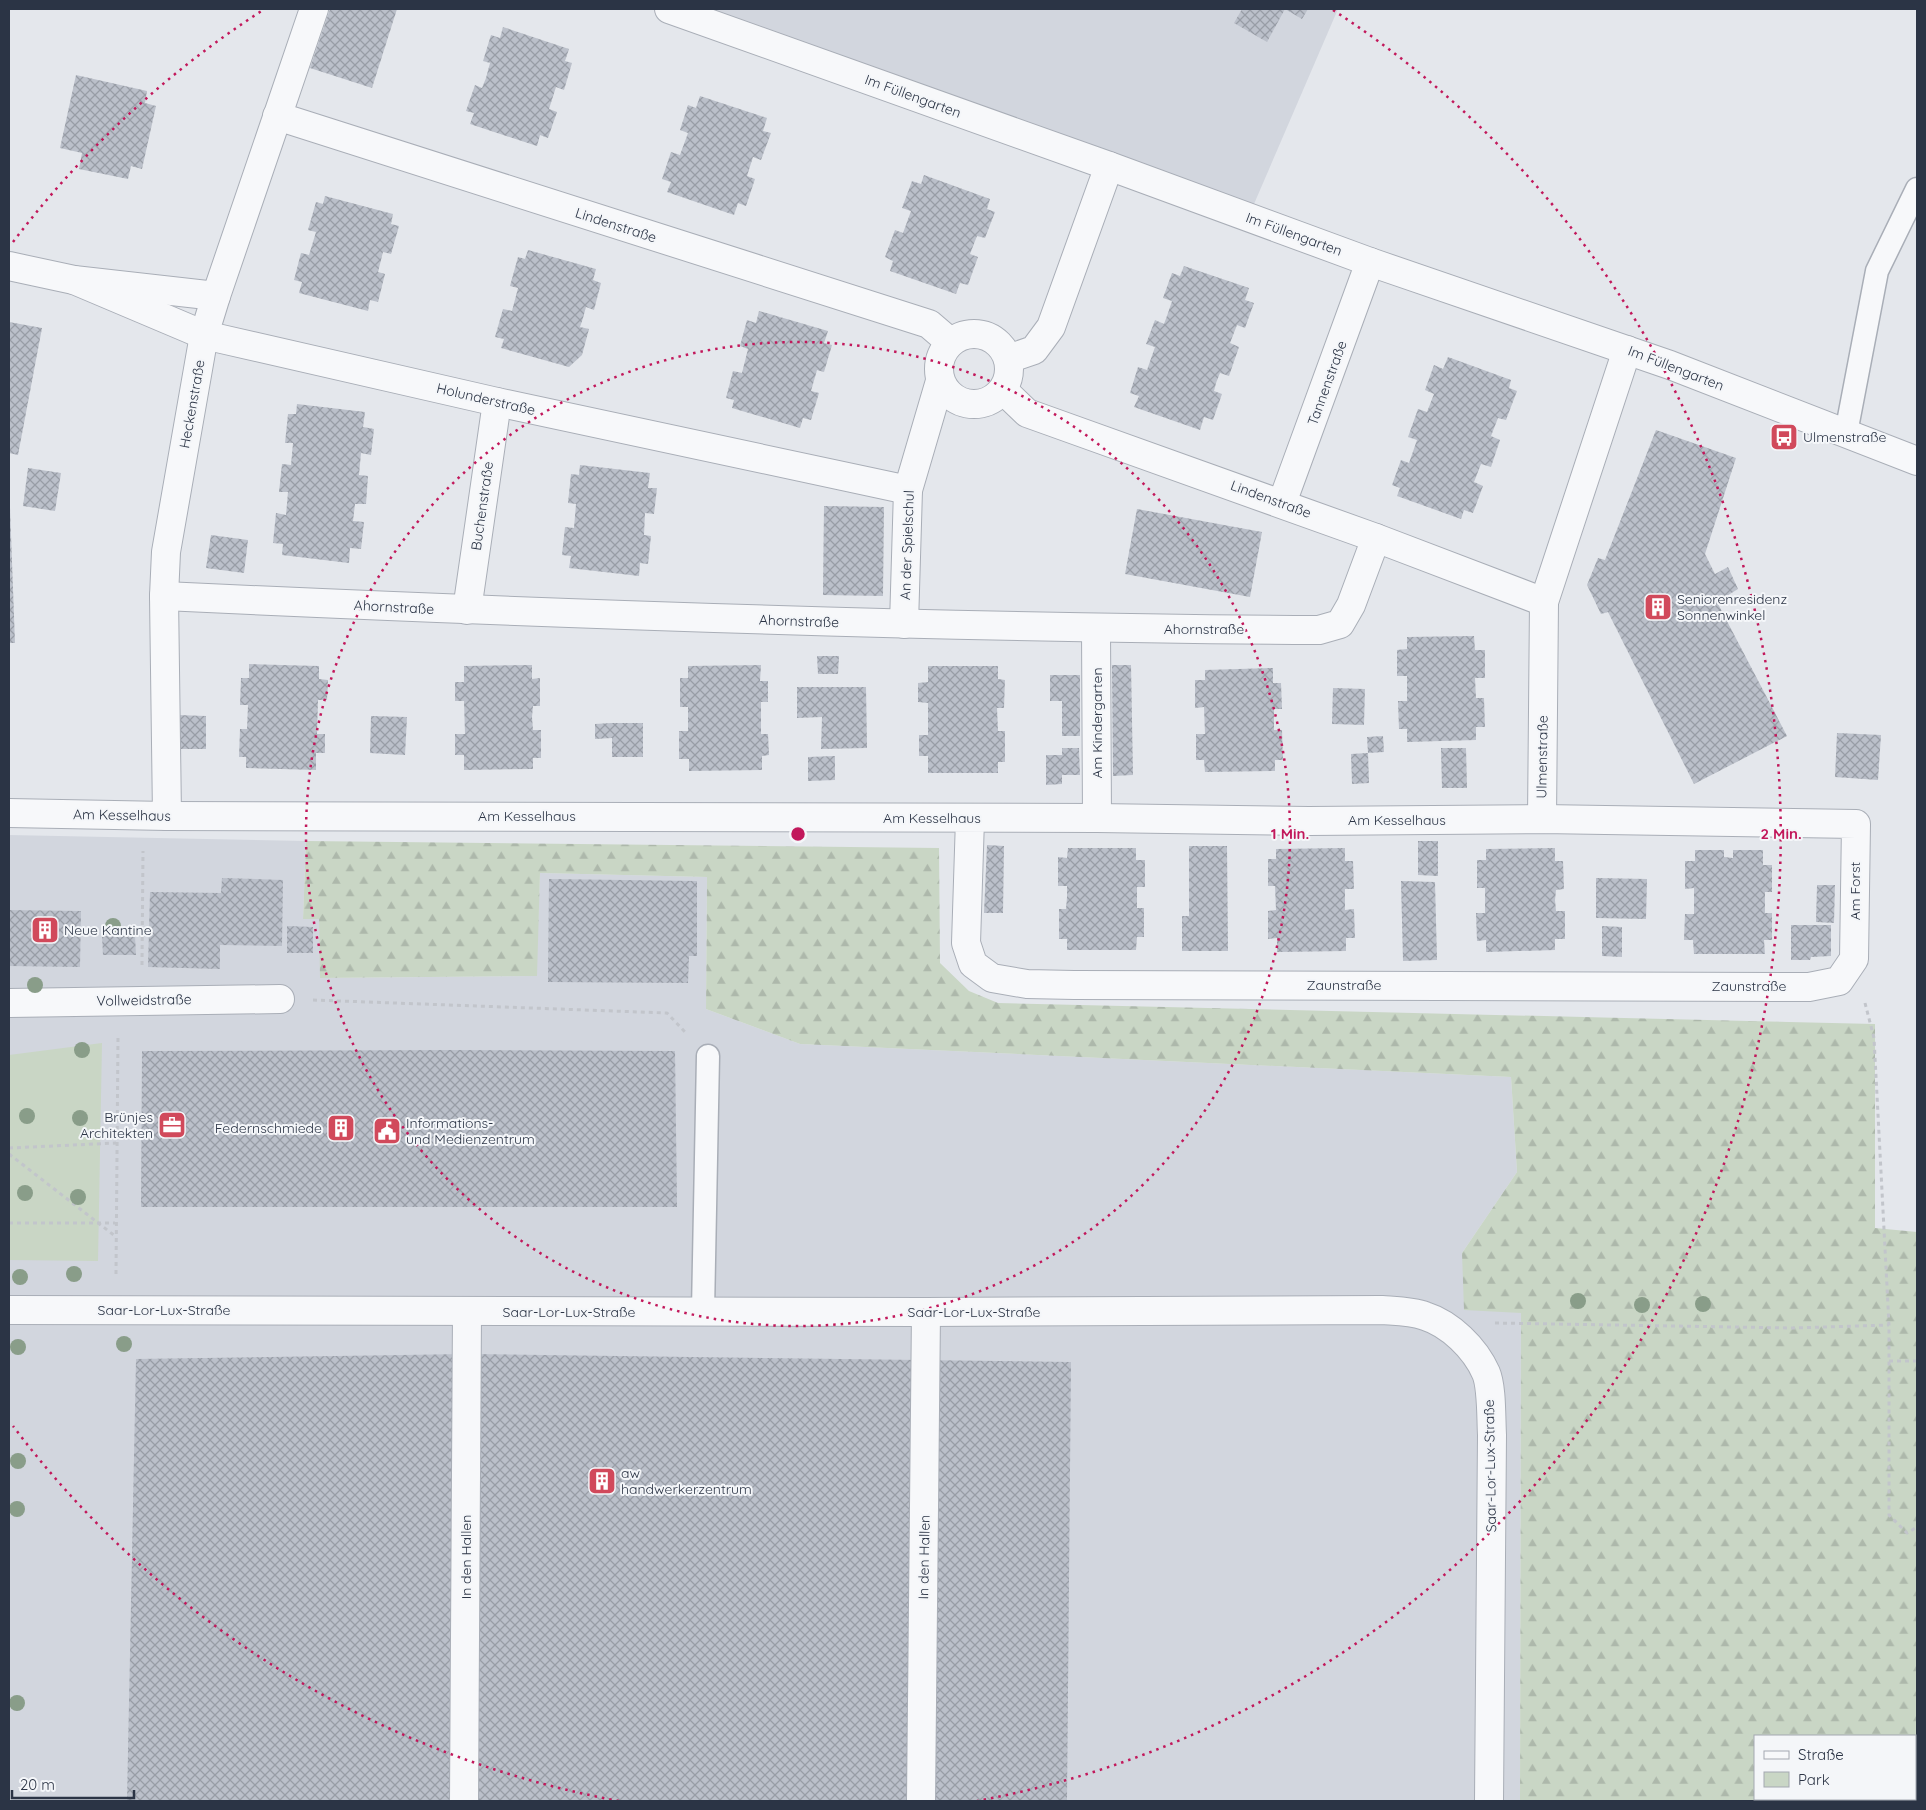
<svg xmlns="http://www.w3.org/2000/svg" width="1926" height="1810" font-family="Quicksand,sans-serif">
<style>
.built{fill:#d2d6de}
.forest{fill:url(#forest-firs);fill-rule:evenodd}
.park{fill:#c9d6c5}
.building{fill:url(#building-cross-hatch)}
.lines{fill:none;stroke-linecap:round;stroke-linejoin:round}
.service-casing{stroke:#a9aeb7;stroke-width:25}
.minor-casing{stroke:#a9aeb7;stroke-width:30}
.path{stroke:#c2c5cb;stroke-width:3;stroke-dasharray:4 4;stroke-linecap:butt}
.service{stroke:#f7f8fa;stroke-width:22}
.minor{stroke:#f7f8fa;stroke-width:28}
.tree{fill:#899d89}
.ring{fill:none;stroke:#c2185b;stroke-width:2.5;stroke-dasharray:2.5 5}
.labels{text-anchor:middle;stroke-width:4;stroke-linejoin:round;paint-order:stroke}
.street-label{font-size:14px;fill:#2b3445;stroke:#f4f6f9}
.poi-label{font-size:14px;fill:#2b3445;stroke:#f4f6f9;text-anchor:start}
.centre{fill:#c2185b;stroke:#f4f6f9;stroke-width:2.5}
.ring-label{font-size:15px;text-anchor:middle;font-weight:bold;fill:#c2185b;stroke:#f4f6f9;stroke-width:4;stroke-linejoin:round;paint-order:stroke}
</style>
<defs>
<pattern id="forest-firs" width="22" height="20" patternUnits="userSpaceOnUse" patternTransform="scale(1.25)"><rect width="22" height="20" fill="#c9d6c5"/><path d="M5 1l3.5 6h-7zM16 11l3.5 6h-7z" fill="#adb8ab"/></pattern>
<pattern id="building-cross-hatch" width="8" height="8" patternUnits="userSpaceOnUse" patternTransform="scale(1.25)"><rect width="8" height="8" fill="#bbc0ca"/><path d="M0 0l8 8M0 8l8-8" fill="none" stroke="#989da6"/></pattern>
</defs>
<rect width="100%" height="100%" fill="#e4e7ec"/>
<!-- built -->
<g class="built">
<polygon points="705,9 1338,9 1254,204"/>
<polygon points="9,835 306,841 303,919 319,919 321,978 536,976 540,873 707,877 706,1009 800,1044 1511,1077 1517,1172 1462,1253 1521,1312 1520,1801 9,1801"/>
</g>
<!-- forest -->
<path class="forest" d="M306 841 939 848 940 963 969 991 998 1003 1875 1024V1228L1917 1232V1801H1520L1521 1313 1464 1310 1462 1253 1517 1172 1511 1077 800 1044 706 1009 707 877 540 873 537 976 320 978 319 919H303ZM1755 1736H1915V1799H1755Z"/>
<!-- park -->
<polygon class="park" points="102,1043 98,1261 9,1260 9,1055"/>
<!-- building -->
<g class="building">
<polygon points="330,9 397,9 372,88 310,68"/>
<polygon points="1242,9 1308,9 1302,19 1285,9 1267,42 1234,23"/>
<polygon points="503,27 569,49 565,61 572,63 564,90 556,87 549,109 557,112 548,138 540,135 537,146 470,124 474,113 466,111 475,85 482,88 486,78 490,63 483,61 491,35 500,38"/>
<polygon points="76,75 147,91 145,103 156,106 142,169 131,166 128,179 79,169 82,153 60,148"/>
<polygon points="700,96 767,118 763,131 771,133 761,160 753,157 747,176 755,179 746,206 738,203 734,215 667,192 671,182 662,179 671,152 680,155 688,133 680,130 688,105 696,108"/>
<polygon points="924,175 990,199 987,209 995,212 985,238 977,236 970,254 978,257 968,285 960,283 956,294 890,271 893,261 885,257 895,230 903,233 911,211 902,208 912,181 921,184"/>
<polygon points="325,196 393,214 391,224 399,226 391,254 383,252 378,272 385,274 378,302 370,300 368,311 299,293 302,282 294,280 301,253 309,255 316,232 308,230 316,202 323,204"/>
<polygon points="528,250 596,269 593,280 601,283 594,310 586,307 583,318 580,327 589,329 582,355 569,367 501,348 504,339 495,337 503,309 512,311 518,288 510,286 518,257 525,259"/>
<polygon points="1184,266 1249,288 1245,300 1254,303 1245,328 1237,325 1230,343 1239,347 1229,376 1220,373 1216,383 1214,391 1222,394 1213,420 1204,417 1200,430 1134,407 1139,396 1130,393 1138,367 1147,370 1155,347 1146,344 1155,320 1164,324 1168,313 1172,301 1163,298 1172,273 1180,276"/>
<polygon points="759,311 828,331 824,343 832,345 824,372 817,370 811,391 819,393 811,420 803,418 800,428 732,408 734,400 726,398 733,371 742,373 748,349 740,346 747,320 756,323"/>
<polygon points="9,322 42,328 18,455 9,453"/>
<polygon points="1448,357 1511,380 1509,388 1517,391 1506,420 1498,418 1491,436 1500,440 1491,467 1481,464 1474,482 1483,486 1473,513 1464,510 1461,519 1397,496 1400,488 1392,485 1401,460 1409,463 1417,440 1408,437 1418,409 1427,412 1434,394 1425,390 1434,365 1443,369"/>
<polygon points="297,404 365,412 363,427 374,429 371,455 361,453 359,475 368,476 366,504 355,504 353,521 364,522 361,549 350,548 349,563 282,555 283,544 273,543 276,513 286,515 288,492 279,492 282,464 291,465 293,443 285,443 288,414 296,414"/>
<polygon points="1656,430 1736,458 1705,554 1715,574 1728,567 1738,589 1717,602 1787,736 1694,784 1608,612 1601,614 1587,585 1598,558 1605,560"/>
<polygon points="580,465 650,473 648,488 657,488 654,514 645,513 644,535 651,536 648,564 640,563 639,576 569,568 571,556 562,555 565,527 574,528 576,504 568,503 571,474 579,475"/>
<polygon points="28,468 61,473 55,511 23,506"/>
<polygon points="824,506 884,507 883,596 823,595"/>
<polygon points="9,508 10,508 15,643 9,643"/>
<polygon points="1137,509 1262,532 1250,597 1125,574"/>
<polygon points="211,535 248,540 244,573 206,568"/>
<polygon points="1474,636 1475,650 1485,650 1485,678 1475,678 1476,698 1484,698 1485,727 1476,727 1476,740 1407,742 1407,729 1399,729 1398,701 1407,701 1407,676 1397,676 1397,650 1407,649 1407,637"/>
<polygon points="817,656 839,656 838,674 818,674"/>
<polygon points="249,664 319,666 319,679 328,680 327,700 318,700 317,734 325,734 325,753 316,753 316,770 246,768 246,757 239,757 240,729 247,729 248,705 240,705 241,678 249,678"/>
<polygon points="532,665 532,679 540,678 540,706 533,706 532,717 533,730 541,730 541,758 533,758 533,769 464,770 464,755 455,755 455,734 465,734 464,701 455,701 455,682 464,682 464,666"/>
<polygon points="761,665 760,681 768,681 768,702 761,702 761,734 768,734 769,755 762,756 762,770 689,771 689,759 679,759 679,731 688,731 688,707 680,707 680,678 688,678 688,666"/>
<polygon points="1112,665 1131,665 1133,775 1113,776"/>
<polygon points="928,666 998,666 998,679 1005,680 1004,708 997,708 998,731 1005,731 1005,762 998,762 998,773 928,773 928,756 919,756 919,735 928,735 928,703 918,702 918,683 928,682"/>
<polygon points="1273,668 1273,683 1281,683 1282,709 1274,709 1274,730 1282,730 1283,760 1275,760 1275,771 1205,772 1204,760 1196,760 1196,734 1205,734 1204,707 1195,708 1195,680 1205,680 1205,670"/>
<polygon points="1050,675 1080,675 1080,736 1062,736 1062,701 1050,701"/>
<polygon points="797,687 866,687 867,748 821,749 822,717 797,718"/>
<polygon points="1333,688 1365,689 1364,725 1332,724"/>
<polygon points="178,715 206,716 206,749 178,749"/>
<polygon points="371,716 407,717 405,755 370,753"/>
<polygon points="611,723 643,723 643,757 612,757 612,738 595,739 595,724"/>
<polygon points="1837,733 1881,735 1878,780 1835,777"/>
<polygon points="1383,736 1384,752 1368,753 1367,737"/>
<polygon points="1062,748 1079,748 1080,775 1062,775 1062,784 1046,785 1046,755 1062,755"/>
<polygon points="1441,748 1466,748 1467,788 1442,788"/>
<polygon points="1368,753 1369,783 1352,784 1351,754"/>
<polygon points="835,756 835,780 808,781 808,757"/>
<polygon points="1418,841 1438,841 1438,876 1418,875"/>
<polygon points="987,845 1004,846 1003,913 984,913"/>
<polygon points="1189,846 1227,846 1228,951 1182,951 1182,916 1189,916"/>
<polygon points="1068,848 1136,848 1136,860 1145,860 1145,887 1137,887 1137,908 1144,908 1144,937 1137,937 1136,950 1067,950 1067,939 1059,939 1059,909 1066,909 1067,897 1067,886 1058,886 1058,857 1067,858"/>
<polygon points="1345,848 1345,861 1353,861 1354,889 1345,889 1345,910 1354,909 1355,938 1346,938 1346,951 1277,952 1277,938 1268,939 1268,911 1276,910 1275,886 1268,886 1268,859 1276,859 1276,849"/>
<polygon points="1555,848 1555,861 1563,861 1564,889 1556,890 1555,900 1556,911 1565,911 1565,939 1555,939 1555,950 1486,952 1486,940 1477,941 1476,913 1485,913 1485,888 1477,888 1477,860 1486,860 1486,849"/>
<polygon points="1695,850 1724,850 1724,857 1733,858 1733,850 1763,850 1763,865 1772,865 1772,892 1765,892 1765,913 1772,913 1772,940 1764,940 1765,954 1694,954 1693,940 1684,940 1685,914 1694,914 1694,888 1685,889 1685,861 1695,861"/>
<polygon points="222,878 283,880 282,946 220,945 220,969 148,967 150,892 221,893"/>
<polygon points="1596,878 1647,879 1646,919 1596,918"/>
<polygon points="549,879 697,881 697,956 689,956 688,983 548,982"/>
<polygon points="1401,881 1435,882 1437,960 1403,961"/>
<polygon points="1817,885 1835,885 1834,923 1816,922"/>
<polygon points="9,910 81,911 80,967 9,966"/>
<polygon points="1791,925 1831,925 1831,956 1811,957 1810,960 1791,960"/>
<polygon points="287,926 313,927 313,953 287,953"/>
<polygon points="1602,926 1622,927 1622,957 1602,956"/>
<polygon points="102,936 135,936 136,955 103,955"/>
<polygon points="451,1050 675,1051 677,1207 141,1207 142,1051"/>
<polygon points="467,1354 1071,1362 1067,1801 127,1801 136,1359"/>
</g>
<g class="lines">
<defs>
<g id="service">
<polyline points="1846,433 1877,271 1917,189"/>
<polyline points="703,1311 708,1056"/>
</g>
<g id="minor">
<polyline points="669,9 1109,166 1370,262 1670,365 1917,461"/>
<polyline points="277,116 929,324 950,342"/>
<polyline points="9,266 74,280 216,296"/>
<polyline points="74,280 204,335 497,402 908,490"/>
<circle cx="974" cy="369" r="35"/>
<polyline points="1008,359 1034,350 1051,327 1109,166"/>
<polyline points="1003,390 1027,413 1376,538 1544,602"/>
<polyline points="1282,503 1370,262"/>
<path d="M164 596C549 614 934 628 1319 630L1340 624 1351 605 1376 538"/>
<polyline points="467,610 497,402"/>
<polyline points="904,624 908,490 940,381"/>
<polyline points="1096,629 1097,818"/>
<polyline points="9,813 167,816 1097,818 1309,821 1542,819 1856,824 1854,959 1839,981 1809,987 1074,985 1027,984 992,978 973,964 966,943 970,819"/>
<polyline points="167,816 164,596 166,552 204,335 216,296 314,9"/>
<polyline points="1542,819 1544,602 1627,350"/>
<polyline points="9,1003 280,999"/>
<path d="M9 1310 926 1312 1382 1310C1396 1311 1412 1311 1425 1316 1450 1324 1475 1348 1486 1373 1492 1387 1491 1418 1492 1435L1489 1801"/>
<polyline points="464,1801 467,1312"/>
<polyline points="921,1801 926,1312"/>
</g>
</defs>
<!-- service casing -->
<use href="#service" class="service-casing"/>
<!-- minor casing -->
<use href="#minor" class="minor-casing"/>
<!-- path -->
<g class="path">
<polyline points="142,965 143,851"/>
<polyline points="313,1000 667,1013 686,1033"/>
<polyline points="1865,1003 1874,1038 1889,1325 1889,1515 1907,1533 1917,1527"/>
<polyline points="9,1148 116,1143"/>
<polyline points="9,1154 115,1236"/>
<polyline points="9,1223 115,1223"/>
<polyline points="116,1274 118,1036"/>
<polyline points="1495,1323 1793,1328 1889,1325"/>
<polyline points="1889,1361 1917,1361"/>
</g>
<!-- service -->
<use href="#service" class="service"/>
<!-- minor -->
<use href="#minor" class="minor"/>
</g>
<!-- trees -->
<g class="tree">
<circle cx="113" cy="926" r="8"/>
<circle cx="35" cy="985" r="8"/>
<circle cx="82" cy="1050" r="8"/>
<circle cx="27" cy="1116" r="8"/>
<circle cx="80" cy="1118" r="8"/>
<circle cx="25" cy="1193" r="8"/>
<circle cx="78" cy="1197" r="8"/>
<circle cx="74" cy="1274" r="8"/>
<circle cx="20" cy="1277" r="8"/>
<circle cx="1578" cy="1301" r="8"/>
<circle cx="1703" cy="1304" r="8"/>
<circle cx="1642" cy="1305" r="8"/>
<circle cx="124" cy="1344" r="8"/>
<circle cx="18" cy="1347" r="8"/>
<circle cx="18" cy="1461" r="8"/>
<circle cx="17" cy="1509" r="8"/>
<circle cx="17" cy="1703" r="8"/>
</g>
<!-- distance rings -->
<g class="ring">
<circle cx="798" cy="834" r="492"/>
<path d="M619 1801A983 983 0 0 1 13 1426M13 242A983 983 0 0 1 263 10M1333 10A983 983 0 0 1 977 1801"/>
</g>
<!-- icons -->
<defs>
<symbol id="bus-square" viewBox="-11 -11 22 22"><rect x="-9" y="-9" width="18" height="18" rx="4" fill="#d1495b" stroke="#f4f6f9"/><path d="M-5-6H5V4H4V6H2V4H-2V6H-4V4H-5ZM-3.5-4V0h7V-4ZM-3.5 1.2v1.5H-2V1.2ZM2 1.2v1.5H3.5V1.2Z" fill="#fff"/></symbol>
<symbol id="building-square" viewBox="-11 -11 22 22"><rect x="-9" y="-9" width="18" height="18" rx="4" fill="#d1495b" stroke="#f4f6f9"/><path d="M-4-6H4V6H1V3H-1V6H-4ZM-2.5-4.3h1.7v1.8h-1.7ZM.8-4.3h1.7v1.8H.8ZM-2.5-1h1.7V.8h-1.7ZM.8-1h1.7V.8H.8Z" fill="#fff"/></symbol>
<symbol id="office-square" viewBox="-11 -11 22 22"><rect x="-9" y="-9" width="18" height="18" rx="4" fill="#d1495b" stroke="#f4f6f9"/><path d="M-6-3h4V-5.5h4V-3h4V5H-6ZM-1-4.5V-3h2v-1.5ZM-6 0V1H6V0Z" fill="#fff"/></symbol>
<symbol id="civic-square" viewBox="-11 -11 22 22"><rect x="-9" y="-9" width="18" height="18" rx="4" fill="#d1495b" stroke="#f4f6f9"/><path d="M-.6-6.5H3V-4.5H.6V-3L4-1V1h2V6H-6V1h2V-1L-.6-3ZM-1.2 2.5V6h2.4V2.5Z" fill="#fff"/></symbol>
</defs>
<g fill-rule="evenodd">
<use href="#bus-square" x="1768" y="421" width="32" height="32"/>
<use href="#building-square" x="1642" y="591" width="32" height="32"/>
<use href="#building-square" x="29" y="914" width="32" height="32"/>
<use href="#office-square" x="156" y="1109" width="32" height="32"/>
<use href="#building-square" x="325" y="1112" width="32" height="32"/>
<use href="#civic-square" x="371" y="1115" width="32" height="32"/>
<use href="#building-square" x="586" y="1465" width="32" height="32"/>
</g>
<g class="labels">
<!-- street labels -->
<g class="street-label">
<text transform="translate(913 96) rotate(20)" y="5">Im Füllengarten</text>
<text transform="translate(616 225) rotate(18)" y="5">Lindenstraße</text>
<text transform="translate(1294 234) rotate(20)" y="5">Im Füllengarten</text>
<text transform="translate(1676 368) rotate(21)" y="5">Im Füllengarten</text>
<text transform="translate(1327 383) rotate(-70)" y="5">Tannenstraße</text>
<text transform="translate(486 399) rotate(13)" y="5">Holunderstraße</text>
<text transform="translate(192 404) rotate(-80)" y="5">Heckenstraße</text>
<text transform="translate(1271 499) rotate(20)" y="5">Lindenstraße</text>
<text transform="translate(482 506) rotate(-82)" y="5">Buchenstraße</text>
<text transform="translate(907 545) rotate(-88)" y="5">An der Spielschul</text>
<text transform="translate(394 607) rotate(3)" y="5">Ahornstraße</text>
<text transform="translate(799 621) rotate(2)" y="5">Ahornstraße</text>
<text x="1204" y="634">Ahornstraße</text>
<text transform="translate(1097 723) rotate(-90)" y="5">Am Kindergarten</text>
<text transform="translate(1542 757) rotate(-89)" y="5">Ulmenstraße</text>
<text transform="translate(122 815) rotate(1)" y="5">Am Kesselhaus</text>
<text x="527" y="821">Am Kesselhaus</text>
<text x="932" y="823">Am Kesselhaus</text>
<text x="1397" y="825">Am Kesselhaus</text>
<text transform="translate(1855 891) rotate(-90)" y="5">Am Forst</text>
<text x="1344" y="990">Zaunstraße</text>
<text x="1749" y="991">Zaunstraße</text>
<text transform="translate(144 1000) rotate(-1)" y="5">Vollweidstraße</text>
<text x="164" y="1315">Saar-Lor-Lux-Straße</text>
<text x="569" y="1317">Saar-Lor-Lux-Straße</text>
<text x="974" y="1317">Saar-Lor-Lux-Straße</text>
<text transform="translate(1490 1466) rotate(-91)" y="5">Saar-Lor-Lux-Straße</text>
<text transform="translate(466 1557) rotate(-90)" y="5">In den Hallen</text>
<text transform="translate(924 1557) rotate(-89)" y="5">In den Hallen</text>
</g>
<!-- poi labels -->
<g class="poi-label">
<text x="1803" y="442">Ulmenstraße</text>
<text x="1677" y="604">Seniorenresidenz<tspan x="1677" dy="16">Sonnenwinkel</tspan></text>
<text x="64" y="935">Neue Kantine</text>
<text x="153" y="1122" text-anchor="end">Brünjes<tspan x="153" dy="16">Architekten</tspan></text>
<text x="406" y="1128">Informations-<tspan x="406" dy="16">und Medienzentrum</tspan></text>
<text x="322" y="1133" text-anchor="end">Federnschmiede</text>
<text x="621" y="1478">aw<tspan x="621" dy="16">handwerkerzentrum</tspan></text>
</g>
</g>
<circle cx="798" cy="834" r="8" class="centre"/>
<g class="ring-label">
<text x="1290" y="839">1 Min.</text>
<text x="1781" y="839">2 Min.</text>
</g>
<!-- border -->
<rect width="1926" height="1810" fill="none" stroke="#2b3445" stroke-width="20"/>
<!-- legend -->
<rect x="1754" y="1735" width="162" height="65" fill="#f4f6f9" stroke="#a4a8b1"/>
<rect x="1764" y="1751" width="25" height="8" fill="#f7f8fa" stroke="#a4a8b1"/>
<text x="1798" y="1760" font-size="15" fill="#2b3445">Straße</text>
<rect x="1764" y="1772" width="25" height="15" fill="#c9d6c5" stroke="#a4a8b1"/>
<text x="1798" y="1785" font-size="15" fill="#2b3445">Park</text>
<!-- scale -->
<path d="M12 1790v8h122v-8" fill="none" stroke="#2b3445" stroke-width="2.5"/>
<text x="20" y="1790" font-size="15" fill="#2b3445" stroke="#f4f6f9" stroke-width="4" paint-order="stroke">20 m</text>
</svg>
